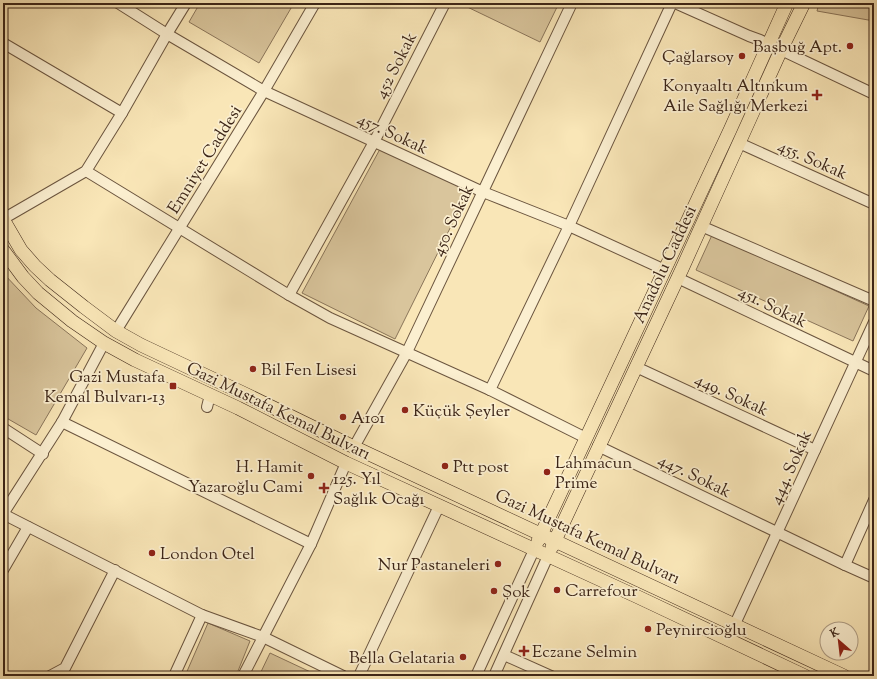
<svg xmlns="http://www.w3.org/2000/svg" width="877" height="679" font-family="'Sorts Mill Goudy',serif">
<style>
.green{fill:#d9c59c;stroke:#8a755a}
.lines{fill:none;stroke-linecap:round;stroke-linejoin:round}
.minor-casing{stroke:#6b553f;stroke-width:12}
.major-casing{stroke:#3c2517;stroke-width:14}
.minor{stroke:#fbefd0;stroke-width:10}
.major{stroke:#f9e6b7;stroke-width:13}
.poi-dot{fill:#8f2418;stroke:#fbefd0;stroke-width:1.5}
.labels{text-anchor:middle;stroke-width:3.5;stroke-linejoin:round;paint-order:stroke}
.poi-label{font-size:17px;fill:#3c2517;stroke:#fbefd0;text-anchor:start}
.street-label{font-size:17px;fill:#3c2517;stroke:#fbefd0}
</style>
<rect width="100%" height="100%" fill="#f9e6b7"/>
<filter id="stains"><feTurbulence type="fractalNoise" baseFrequency=".005" numOctaves="4"/><feColorMatrix values="0 0 0 0 .2 0 0 0 0 .09 0 0 0 0 .02 0 0 0 .5 -.17"/></filter>
<radialGradient id="worn" r=".72"><stop offset=".6" stop-color="#630" stop-opacity="0"/><stop offset="1" stop-color="#630" stop-opacity=".3"/></radialGradient>
<!-- green -->
<g class="green">
<polygon points="200,3 294,3 259,63 189,22"/>
<polygon points="459,3 559,3 540,42"/>
<polygon points="819,3 874,3 874,21 817,11"/>
<polygon points="380,149 469,190 395,339 302,293"/>
<polygon points="712,235 869,306 853,341 696,270"/>
<polygon points="3,273 36,308 87,348 36,435 3,416"/>
<polygon points="208,623 250,641 236,676 185,676"/>
<polygon points="270,653 319,676 259,676"/>
</g>
<g class="lines">
<defs>
<g id="minor">
<polyline points="118,3 167,34 264,91 483,192 569,226 665,270"/>
<polyline points="675,3 749,36 760,40 874,94"/>
<polyline points="3,43 122,113"/>
<polyline points="739,143 874,204"/>
<polyline points="86,171 289,295 330,318 490,390 586,438"/>
<polyline points="3,219 86,171 122,113 167,34 186,3"/>
<polyline points="701,226 874,301"/>
<polyline points="677,278 684,281 874,371"/>
<polyline points="289,295 374,142 445,3"/>
<polyline points="116,331 264,91 315,3"/>
<polyline points="636,367 815,450"/>
<polyline points="490,390 569,226 672,3"/>
<polyline points="207,407 210,395"/>
<polyline points="62,422 311,544"/>
<polyline points="3,428 43,454"/>
<polyline points="598,446 845,565 874,578"/>
<polyline points="354,447 407,352 572,3"/>
<polyline points="3,514 202,615 263,637 343,676"/>
<polyline points="3,514 62,422 104,343"/>
<polyline points="845,565 874,500"/>
<polyline points="3,570 28,527"/>
<polyline points="735,624 874,322"/>
<polyline points="504,655 551,676"/>
<polyline points="50,676 65,668 115,570"/>
<polyline points="174,676 202,615"/>
<polyline points="243,676 311,544 346,463"/>
<polyline points="359,676 439,506"/>
<polyline points="476,676 534,550"/>
<polyline points="494,676 548,556"/>
</g>
<g id="major">
<polyline points="3,219 21,250 35,266 50,280 84,307 116,331 141,345 245,394 354,447 844,676"/>
<polyline points="3,250 23,277 38,293 72,321 104,343 135,360 238,408 346,463 638,597 805,676"/>
<polyline points="538,541 730,130 787,3"/>
<polyline points="552,547 682,269 781,50 804,3"/>
</g>
</defs>
<!-- minor casing -->
<use href="#minor" class="minor-casing"/>
<!-- major casing -->
<use href="#major" class="major-casing"/>
<!-- minor -->
<use href="#minor" class="minor"/>
<!-- major -->
<use href="#major" class="major"/>
</g>
<!-- markers -->
<g class="poi-dot">
<circle cx="850" cy="46" r="4"/>
<circle cx="742" cy="56" r="4"/>
<path d="M815 89h4v4h4v4h-4v4h-4v-4h-4v-4h4z"/>
<circle cx="253" cy="369" r="4"/>
<rect x="169" y="382" width="8" height="8" rx="2"/>
<circle cx="405" cy="410" r="4"/>
<circle cx="343" cy="417" r="4"/>
<circle cx="445" cy="466" r="4"/>
<circle cx="547" cy="472" r="4"/>
<circle cx="311" cy="476" r="4"/>
<path d="M322 482h4v4h4v4h-4v4h-4v-4h-4v-4h4z"/>
<circle cx="152" cy="553" r="4"/>
<circle cx="498" cy="564" r="4"/>
<circle cx="557" cy="590" r="4"/>
<circle cx="494" cy="591" r="4"/>
<circle cx="648" cy="629" r="4"/>
<path d="M522 645h4v4h4v4h-4v4h-4v-4h-4v-4h4z"/>
<circle cx="463" cy="657" r="4"/>
</g>
<g class="labels">
<!-- poi labels -->
<g class="poi-label">
<text x="842" y="52" text-anchor="end">Başbuğ Apt.</text>
<text x="734" y="62" text-anchor="end">Çağlarsoy</text>
<text x="808" y="91" text-anchor="end">Konyaaltı Altınkum<tspan x="808" dy="20">Aile Sağlığı Merkezi</tspan></text>
<text x="261" y="375">Bil Fen Lisesi</text>
<text x="165" y="382" text-anchor="end">Gazi Mustafa<tspan x="165" dy="20">Kemal Bulvarı-13</tspan></text>
<text x="413" y="416">Küçük Şeyler</text>
<text x="351" y="423">A101</text>
<text x="555" y="468">Lahmacun<tspan x="555" dy="20">Prime</tspan></text>
<text x="303" y="472" text-anchor="end">H. Hamit<tspan x="303" dy="20">Yazaroğlu Cami</tspan></text>
<text x="453" y="472">Ptt post</text>
<text x="333" y="484">125. Yıl<tspan x="333" dy="20">Sağlık Ocağı</tspan></text>
<text x="160" y="559">London Otel</text>
<text x="490" y="570" text-anchor="end">Nur Pastaneleri</text>
<text x="565" y="596">Carrefour</text>
<text x="502" y="597">Şok</text>
<text x="656" y="635">Peynircioğlu</text>
<text x="532" y="657">Eczane Selmin</text>
<text x="455" y="663" text-anchor="end">Bella Gelataria</text>
</g>
<!-- street labels -->
<g class="street-label">
<text transform="translate(395 65) rotate(-63)" y="6">452 Sokak</text>
<text transform="translate(393 133) rotate(25)" y="6">457. Sokak</text>
<text transform="translate(204 159) rotate(-58)" y="6">Emniyet Caddesi</text>
<text transform="translate(813 159) rotate(24)" y="6">455. Sokak</text>
<text transform="translate(452 220) rotate(-65)" y="6">450. Sokak</text>
<text transform="translate(664 264) rotate(-65)" y="6">Anadolu Caddesi</text>
<text transform="translate(773 306) rotate(26)" y="6">451. Sokak</text>
<text transform="translate(732 394) rotate(25)" y="6">449. Sokak</text>
<text transform="translate(279 410) rotate(26)" y="6">Gazi Mustafa Kemal Bulvarı</text>
<text transform="translate(790 467) rotate(-66)" y="6">444. Sokak</text>
<text transform="translate(695 475) rotate(26)" y="6">447. Sokak</text>
<text transform="translate(588 536) rotate(25)" y="6">Gazi Mustafa Kemal Bulvarı</text>
</g>
</g>
<!-- margin -->
<rect width="877" height="679" fill="none" stroke="#f9e6b7" stroke-width="16"/>
<rect x="4" y="4" width="869" height="671" fill="none" stroke="#3c2517" stroke-width="2"/>
<rect x="8" y="8" width="861" height="663" fill="none" stroke="#3c2517"/>
<!-- north arrow -->
<g transform="translate(839 641) rotate(332)"><circle r="19" fill="#fbefd0" stroke="#af9e86"/>
<path d="M0-3L7 15L0 10L-7 15Z" fill="#8f2418"/>
<text y="-6" font-size="11" font-weight="bold" text-anchor="middle" fill="#3c2517">K</text>
</g>
<rect width="100%" height="100%" filter="url(#stains)"/>
<rect width="100%" height="100%" fill="url(#worn)"/>
</svg>
